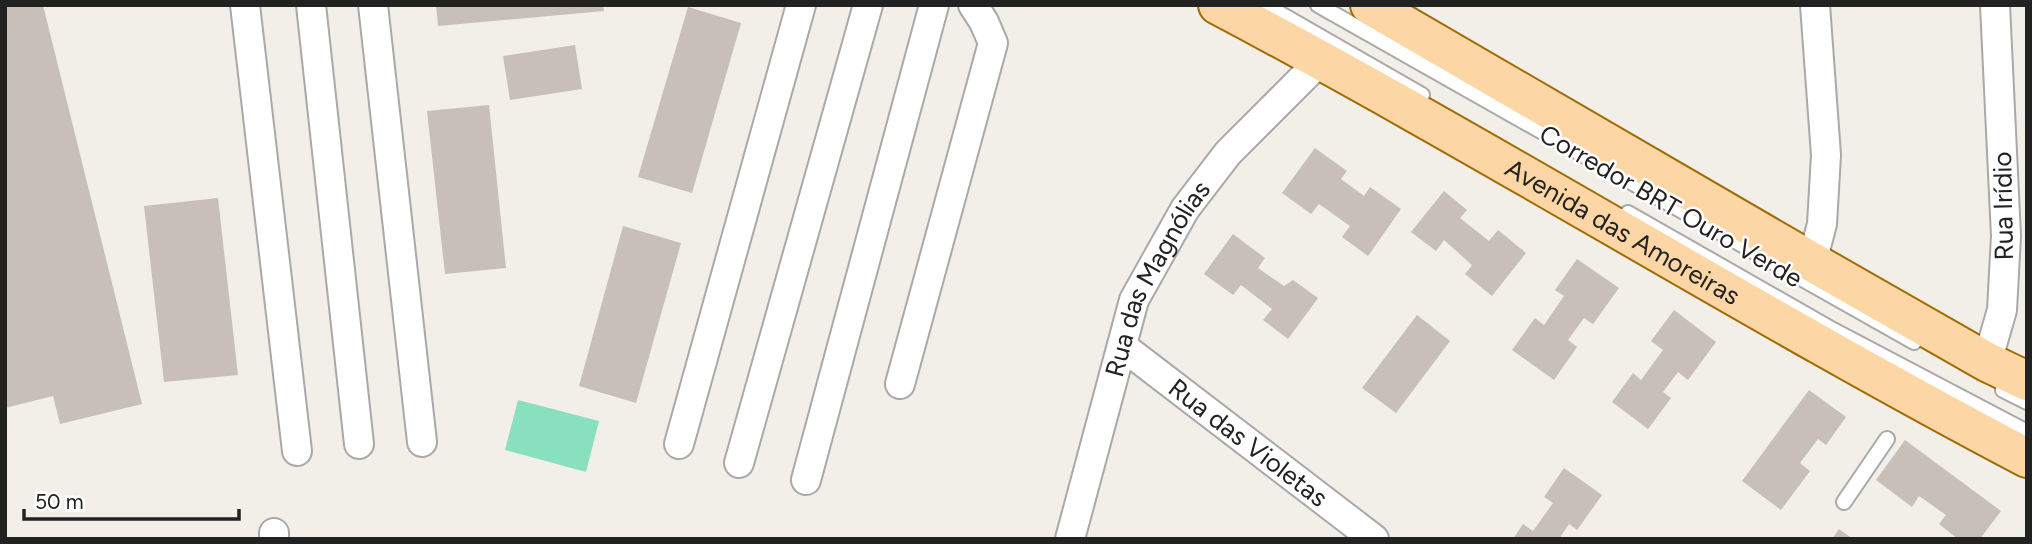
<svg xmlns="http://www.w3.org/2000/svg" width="2032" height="544" font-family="Figtree,sans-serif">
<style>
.pitch{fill:#88e0be}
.building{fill:#c7bfb8}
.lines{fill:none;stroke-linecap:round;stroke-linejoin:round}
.lane-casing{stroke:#a9a9a9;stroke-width:18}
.street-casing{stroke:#a9a9a9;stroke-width:32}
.primary-casing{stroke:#a06b00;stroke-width:42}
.lane{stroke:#fff;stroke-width:14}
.street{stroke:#fff;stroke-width:28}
.primary{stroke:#fcd6a4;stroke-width:38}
.labels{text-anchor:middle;stroke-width:5;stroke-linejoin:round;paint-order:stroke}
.street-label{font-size:26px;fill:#222;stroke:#fff}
</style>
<rect width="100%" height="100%" fill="#f2efe9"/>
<!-- pitch -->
<polygon class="pitch" points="518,400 599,421 586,472 505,450"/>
<!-- building -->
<g class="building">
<polygon points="5,5 43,5 142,404 60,424 53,396 5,408"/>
<polygon points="436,5 603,5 604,11 438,26"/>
<polygon points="688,7 741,23 692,193 638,177"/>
<polygon points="575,45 582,89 510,100 503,56"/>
<polygon points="489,105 506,268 445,274 427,111"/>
<polygon points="1315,148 1347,171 1341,179 1364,196 1370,187 1401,209 1368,256 1342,237 1350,226 1319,204 1311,214 1282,193"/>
<polygon points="1444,191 1467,210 1460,218 1489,241 1498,230 1526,253 1492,296 1465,274 1472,265 1444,240 1436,251 1411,232"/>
<polygon points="218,198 238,375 164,382 144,206"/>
<polygon points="623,226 681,243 636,403 579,386"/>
<polygon points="1233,234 1265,258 1258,268 1284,286 1293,280 1318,298 1288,339 1263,320 1272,309 1241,285 1233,295 1204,274"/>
<polygon points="1577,259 1619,288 1593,324 1584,318 1568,340 1577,347 1554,380 1512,350 1535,318 1544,325 1564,296 1555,290"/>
<polygon points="1674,310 1716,342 1688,380 1678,372 1663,392 1671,398 1648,429 1612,402 1633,373 1641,380 1663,350 1651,341"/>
<polygon points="1417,315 1450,341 1396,413 1362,388"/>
<polygon points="1809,390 1846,417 1826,445 1818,439 1800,463 1810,471 1781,510 1742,481"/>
<polygon points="1905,440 2001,511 1980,539 1958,539 1939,524 1946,515 1919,496 1912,507 1876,480"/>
<polygon points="1564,468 1602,495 1577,530 1569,524 1559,539 1513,539 1523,524 1533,531 1553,503 1544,497"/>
<polygon points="1839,529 1853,539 1832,539"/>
</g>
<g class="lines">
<defs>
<g id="lane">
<polyline points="1265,5 1422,95"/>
<polyline points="1318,5 1914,342"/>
<polyline points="1628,213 1833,330 2027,432"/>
<polyline points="2003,390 2027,402"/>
<polyline points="1844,502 1887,439"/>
</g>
<g id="street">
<polyline points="245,5 297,451"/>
<polyline points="311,5 359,444"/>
<polyline points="373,5 422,442"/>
<polyline points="1812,262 1822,224 1826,155 1815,5"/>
<path id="s1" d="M1122 346 1374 539"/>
<polyline points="1987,362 2002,310 2006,236 1995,5"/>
<polyline points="900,384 993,43 984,22 973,5"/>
<polyline points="679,444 801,5"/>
<polyline points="739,463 868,5"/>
<polyline points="806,480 934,5"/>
<polyline points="274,539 274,533"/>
<path id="s2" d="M1070 539 1134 300 1185 209 1228 153 1321 60"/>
</g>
<g id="primary">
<path id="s3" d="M1218 5C1491 149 1753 314 2027 458"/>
<polyline points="1370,5 1812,262 1987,362 2027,381"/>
</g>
</defs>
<!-- lane casing -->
<use href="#lane" class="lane-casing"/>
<!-- street casing -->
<use href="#street" class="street-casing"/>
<!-- primary casing -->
<use href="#primary" class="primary-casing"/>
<!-- lane -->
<use href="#lane" class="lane"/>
<!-- street -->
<use href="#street" class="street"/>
<!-- primary -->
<use href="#primary" class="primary"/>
</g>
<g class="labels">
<!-- street labels -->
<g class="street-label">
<text transform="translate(1671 206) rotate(30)" y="9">Corredor BRT Ouro Verde</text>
<text transform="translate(2003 206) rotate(-91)" y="9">Rua Irídio</text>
<text dy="9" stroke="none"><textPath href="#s3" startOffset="464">Avenida das Amoreiras</textPath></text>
<text dy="9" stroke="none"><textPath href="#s2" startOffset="276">Rua das Magnólias</textPath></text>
<text dy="9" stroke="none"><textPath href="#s1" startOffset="159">Rua das Violetas</textPath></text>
</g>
</g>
<!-- border -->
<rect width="2032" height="544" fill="none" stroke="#222222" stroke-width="14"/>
<!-- scale -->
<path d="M24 509v10h215v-10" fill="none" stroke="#222222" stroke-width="3.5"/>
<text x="35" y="509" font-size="21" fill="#222222" stroke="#ffffff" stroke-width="5" paint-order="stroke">50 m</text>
</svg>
